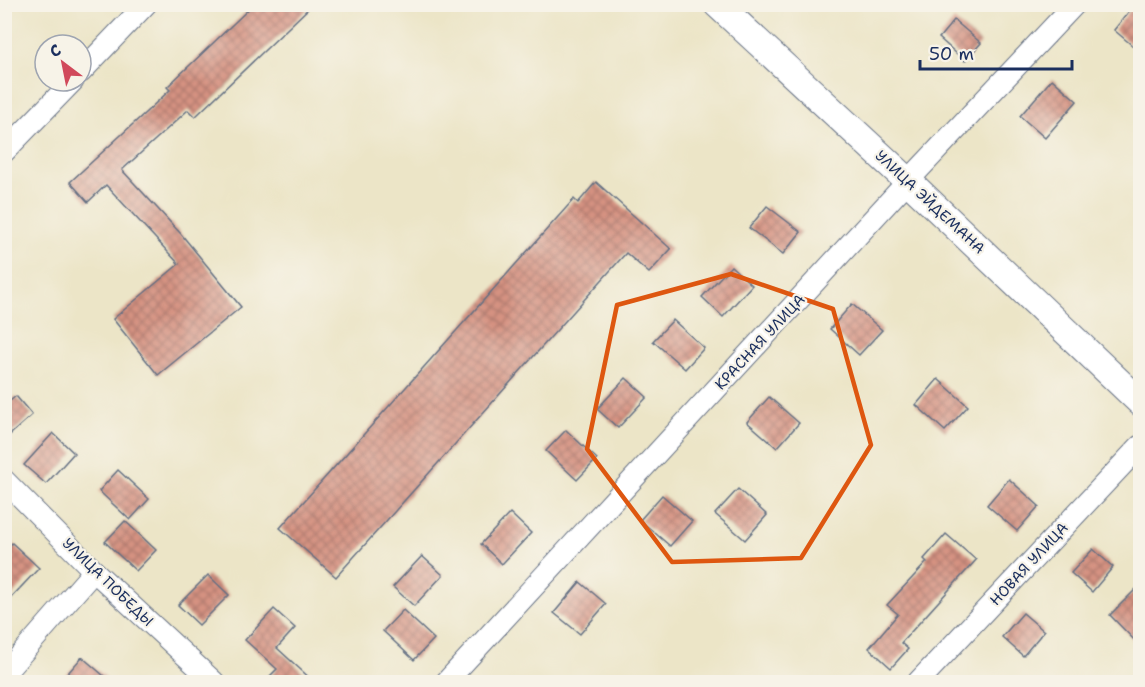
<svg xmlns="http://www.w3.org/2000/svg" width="1145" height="687" font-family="'Shantell Sans',sans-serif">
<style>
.building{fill:url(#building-cross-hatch)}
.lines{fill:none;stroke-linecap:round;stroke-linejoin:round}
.minor-casing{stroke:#646f83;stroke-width:23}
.major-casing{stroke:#646f83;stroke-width:29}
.minor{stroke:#fff;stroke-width:21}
.major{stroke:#fff;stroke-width:27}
.marked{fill:none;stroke:#de5710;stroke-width:4.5;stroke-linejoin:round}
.labels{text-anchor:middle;stroke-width:4.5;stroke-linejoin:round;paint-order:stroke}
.street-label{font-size:15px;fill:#1b2f5e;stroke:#f7f3e8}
</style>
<defs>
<pattern id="building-cross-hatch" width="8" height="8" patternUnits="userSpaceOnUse" patternTransform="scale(1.5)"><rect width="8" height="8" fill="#d59281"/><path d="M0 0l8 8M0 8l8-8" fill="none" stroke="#ac786d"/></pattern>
</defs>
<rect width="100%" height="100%" fill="#f7f3e8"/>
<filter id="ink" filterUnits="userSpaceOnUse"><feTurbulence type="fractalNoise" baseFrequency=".0167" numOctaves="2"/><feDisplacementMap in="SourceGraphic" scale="12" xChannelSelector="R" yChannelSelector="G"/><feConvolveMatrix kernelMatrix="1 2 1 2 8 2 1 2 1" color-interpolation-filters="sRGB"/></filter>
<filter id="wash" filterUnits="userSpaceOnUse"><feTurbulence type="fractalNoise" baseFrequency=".008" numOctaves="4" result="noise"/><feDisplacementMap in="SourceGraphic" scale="24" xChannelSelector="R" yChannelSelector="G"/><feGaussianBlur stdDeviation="1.35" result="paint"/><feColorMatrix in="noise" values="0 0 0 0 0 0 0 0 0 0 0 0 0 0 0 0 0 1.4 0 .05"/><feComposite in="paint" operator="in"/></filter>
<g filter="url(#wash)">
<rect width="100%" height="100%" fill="#ece5c7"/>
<g id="blocks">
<!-- building -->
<g class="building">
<polygon points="254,4 313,4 195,117 188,110 122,170 181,234 241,307 158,375 113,319 179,264 106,185 88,202 70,182 170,90 167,87"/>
<polygon points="1135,4 1140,4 1140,52 1114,30"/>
<polygon points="954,20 981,43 965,61 939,38"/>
<polygon points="1052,79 1077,101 1045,138 1020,116"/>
<polygon points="596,182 671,249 649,273 626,253 336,577 280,528 574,199 578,203"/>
<polygon points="767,206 801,232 783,254 749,228"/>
<polygon points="731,266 752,285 723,317 702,297"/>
<polygon points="852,304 882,330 859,355 830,329"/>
<polygon points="673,320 704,348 685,369 653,341"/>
<polygon points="626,378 647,397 618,428 597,409"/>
<polygon points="938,379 968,406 945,431 916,405"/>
<polygon points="16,396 32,415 4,440 4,406"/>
<polygon points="769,397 799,423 777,448 747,422"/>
<polygon points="566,430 597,459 577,480 546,451"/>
<polygon points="53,433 74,453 46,484 24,465"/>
<polygon points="118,470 149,499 130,520 99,491"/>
<polygon points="1009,479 1039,506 1017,531 987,505"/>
<polygon points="738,489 767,515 745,540 715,514"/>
<polygon points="662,495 692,521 670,546 640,520"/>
<polygon points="510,513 531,533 502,564 481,544"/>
<polygon points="125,521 156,550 136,571 105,542"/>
<polygon points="946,534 976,560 901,643 908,649 891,668 869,648 898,614 887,605 927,562 924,559"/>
<polygon points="12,543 39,568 4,605 4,551"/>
<polygon points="1093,549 1113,567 1092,592 1071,573"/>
<polygon points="422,556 443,575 414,606 393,587"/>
<polygon points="208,575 229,595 199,625 178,605"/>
<polygon points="580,582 606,604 580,634 554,613"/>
<polygon points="1140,585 1140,646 1110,615"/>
<polygon points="274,609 295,628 277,648 314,682 264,682 277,669 245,640"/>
<polygon points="403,610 434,639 414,660 383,631"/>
<polygon points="1023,613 1044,631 1023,656 1002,637"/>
<polygon points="82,657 111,682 60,682"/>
</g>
</g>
</g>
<g filter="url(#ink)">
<use href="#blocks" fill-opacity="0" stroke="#646f83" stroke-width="1.5"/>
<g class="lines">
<defs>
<g id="minor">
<polyline points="81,72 146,4"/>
<polyline points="4,152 73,81"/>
<polyline points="4,480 94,571 214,682"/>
<polyline points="4,674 94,571"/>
<polyline points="446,682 908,181 1075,4"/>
<polyline points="918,682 1140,446"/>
</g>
<polyline id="major" points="717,4 908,181 1140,402"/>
</defs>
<!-- minor casing -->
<use href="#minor" class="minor-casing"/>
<!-- major casing -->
<use href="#major" class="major-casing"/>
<!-- minor -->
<use href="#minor" class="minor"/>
<!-- major -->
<use href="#major" class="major"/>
</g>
</g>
<!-- marked area -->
<path class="marked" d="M731 274 833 309 871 445 801 558 672 562 587 449 617 305Z"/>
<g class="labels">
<!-- street labels -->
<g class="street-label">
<text transform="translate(930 202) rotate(43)" y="5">УЛИЦА ЭЙДЕМАНА</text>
<text transform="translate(760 342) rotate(-47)" y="5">КРАСНАЯ УЛИЦА</text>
<text transform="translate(1029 564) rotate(-47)" y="5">НОВАЯ УЛИЦА</text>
<text transform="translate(108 582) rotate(44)" y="5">УЛИЦА ПОБЕДЫ</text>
</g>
</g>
<!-- margin -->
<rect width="1145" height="687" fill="none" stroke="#f7f3e8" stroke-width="24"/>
<!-- north arrow -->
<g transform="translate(63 63) rotate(328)"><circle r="28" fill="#f7f3e8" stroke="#9fa5b1" stroke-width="1.5"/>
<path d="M0-4.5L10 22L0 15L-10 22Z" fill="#d1495b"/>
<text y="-9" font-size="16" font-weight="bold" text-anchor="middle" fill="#1b2f5e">С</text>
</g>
<!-- scale -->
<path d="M920 60v9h152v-9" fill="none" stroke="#1b2f5e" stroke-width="3"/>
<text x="929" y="60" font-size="18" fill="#1b2f5e" stroke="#f7f3e8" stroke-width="4.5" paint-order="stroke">50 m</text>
</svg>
